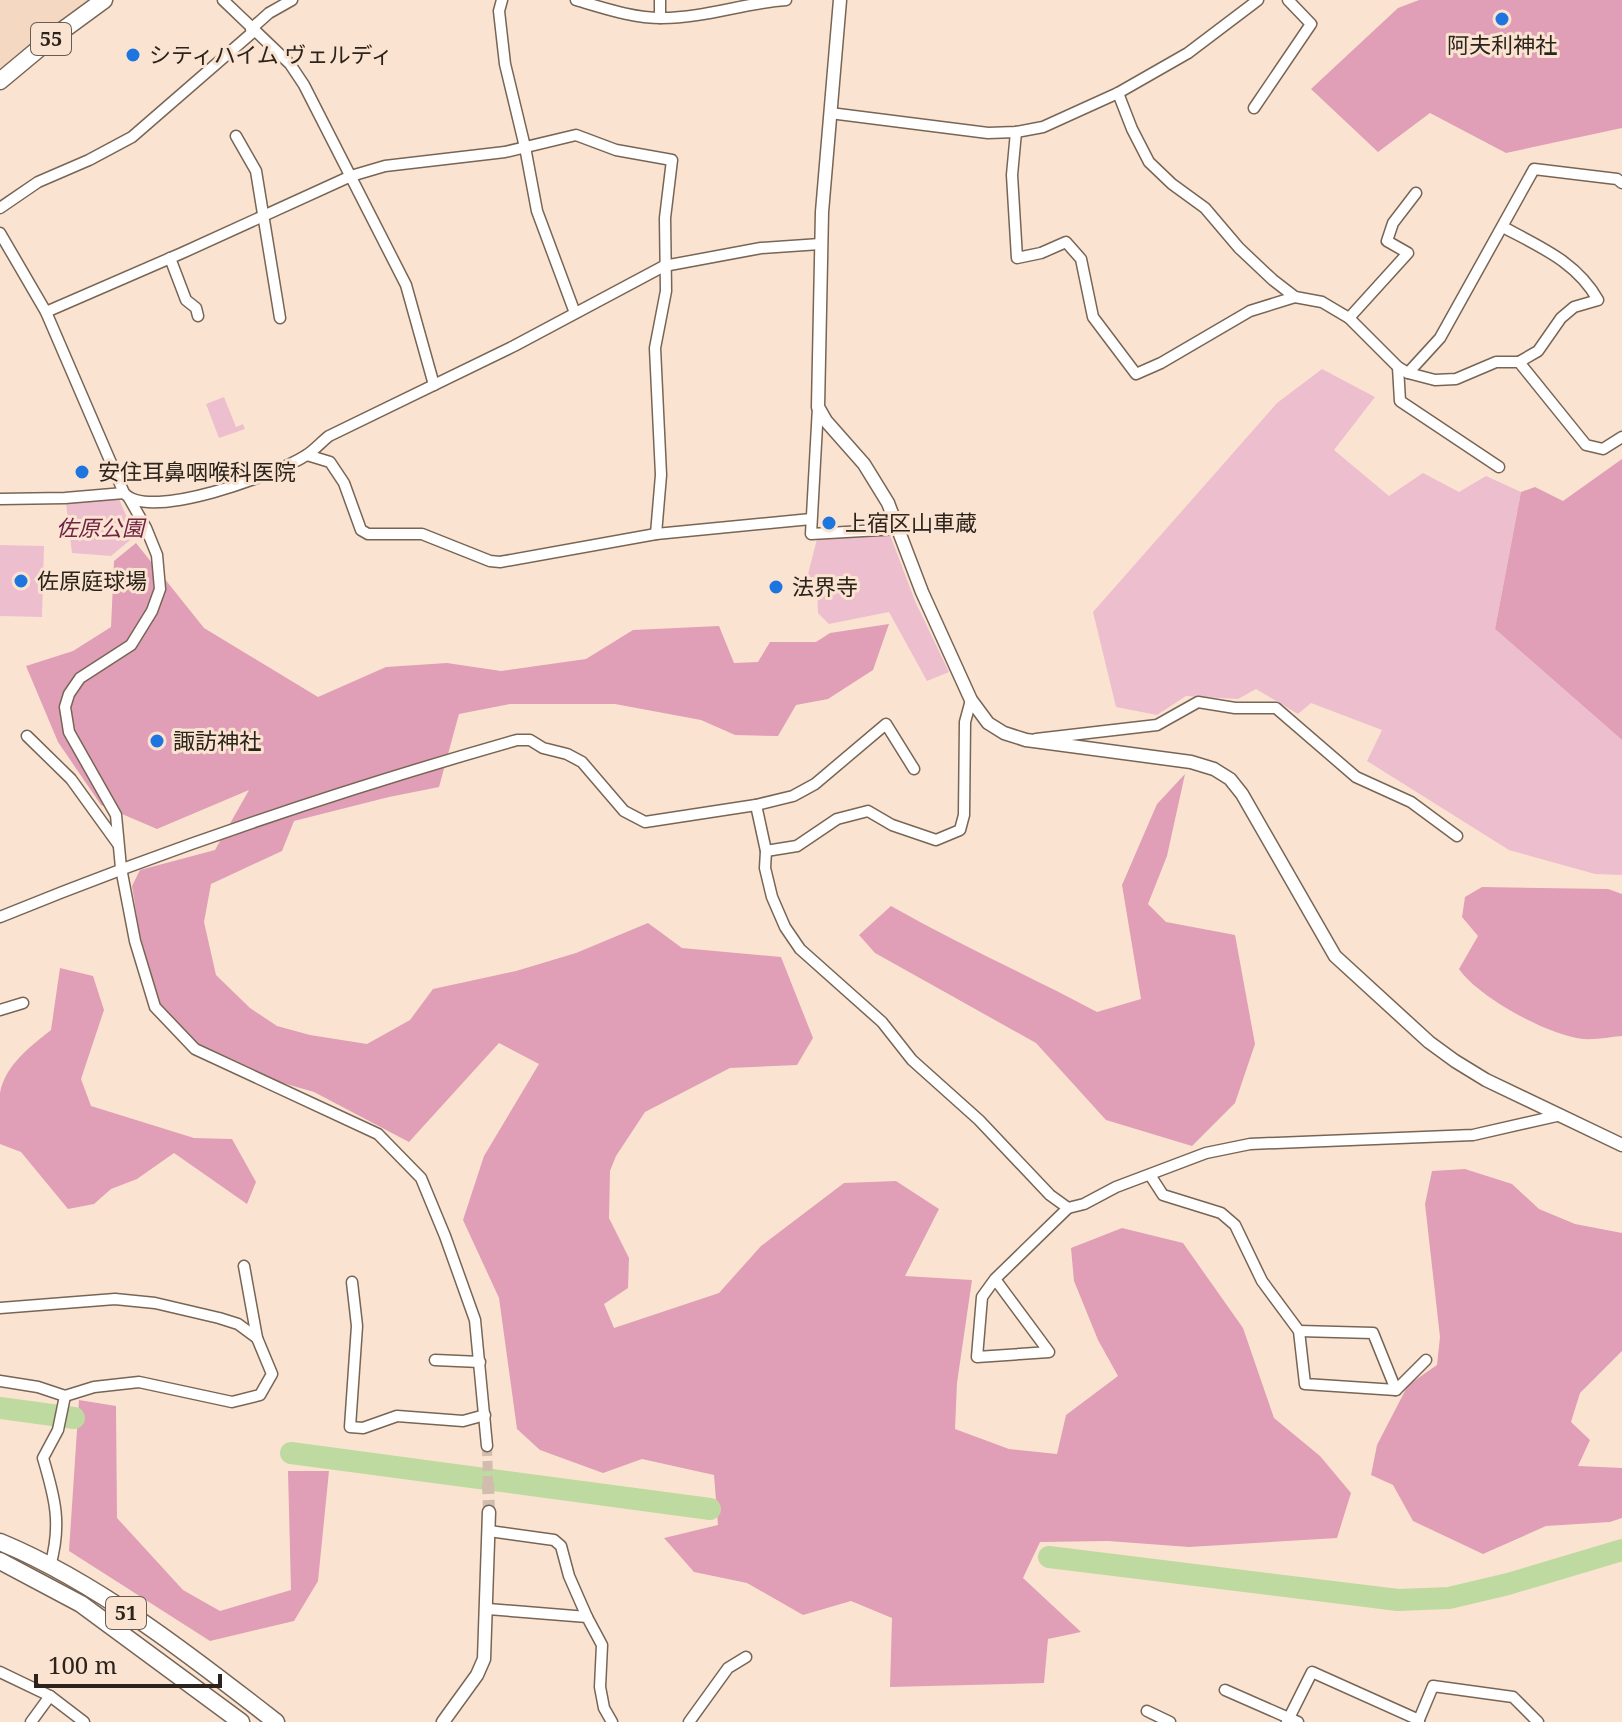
<svg xmlns="http://www.w3.org/2000/svg" width="1622" height="1722" font-family="'Noto Serif','Noto Sans JP',serif">
<style>
.built{fill:#f4d8c1}
.green{fill:#edbece}
.forest{fill:#e09fb6}
.lines{fill:none;stroke-linecap:round;stroke-linejoin:round}
.river{stroke:#bfdaa0;stroke-width:22}
.minor-tunnel{stroke:#d1bdad;stroke-width:10;stroke-dasharray:10 5;stroke-linecap:butt}
.tertiary-tunnel{stroke:#d1bdad;stroke-width:12;stroke-dasharray:12 6;stroke-linecap:butt}
.minor-casing{stroke:#786555;stroke-width:13}
.tertiary-casing{stroke:#786555;stroke-width:15}
.primary-casing{stroke:#786555;stroke-width:19}
.trunk-casing{stroke:#786555;stroke-width:19}
.minor{stroke:#fff;stroke-width:10}
.tertiary{stroke:#fff;stroke-width:12}
.primary{stroke:#fff;stroke-width:16}
.trunk{stroke:#fff;stroke-width:16}
.poi-dot{fill:#1f75df;stroke:#fae4d1;stroke-width:3}
.labels{text-anchor:middle;stroke-width:6;stroke-linejoin:round;paint-order:stroke}
.shield{fill:#fae4d1;stroke:#695d52;stroke-width:2}
.shield-label{font-size:20px;font-weight:bold;fill:#2b231c}
.poi-label{font-size:22px;fill:#2b231c;stroke:#fae4d1;text-anchor:start}
.park-label{font-size:22px;font-style:italic;fill:#702446;stroke:#fae4d1}
</style>
<rect width="100%" height="100%" fill="#fae4d1"/>
<!-- built -->
<polygon class="built" points="0,0 96,0 0,73"/>
<!-- green -->
<g class="green">
<polygon points="1322,369 1375,397 1334,450 1389,496 1423,473 1459,492 1486,476 1521,492 1495,629 1622,740 1622,875 1595,874 1509,850 1367,761 1382,730 1311,703 1298,714 1256,689 1238,699 1186,696 1157,715 1116,707 1093,612 1277,403"/>
<polygon points="224,397 236,427 243,424 245,429 219,438 206,404"/>
<polygon points="119,499 135,536 111,556 72,553 66,503"/>
<polygon points="889,532 915,601 949,672 927,681 889,612 829,624 818,613 817,591 804,590 817,539"/>
<polygon points="0,545 44,546 42,617 0,616"/>
</g>
<!-- forest -->
<g class="forest">
<polygon points="1419,0 1622,0 1622,128 1506,153 1430,113 1378,152 1311,89 1398,8"/>
<polygon points="1622,459 1622,740 1495,629 1521,492 1535,487 1563,501"/>
<polygon points="136,543 204,628 318,697 386,667 447,663 501,671 586,659 633,630 719,626 734,663 758,662 770,642 816,642 830,633 889,624 873,670 828,699 796,705 778,736 735,735 701,720 615,704 510,704 459,714 439,787 389,797 294,821 282,851 211,884 204,922 216,975 250,1008 277,1026 310,1035 367,1044 410,1020 433,989 516,971 576,953 648,923 682,948 781,957 813,1038 797,1065 730,1068 645,1112 616,1156 610,1171 609,1218 629,1258 628,1288 604,1304 614,1328 719,1293 761,1246 844,1183 896,1181 939,1209 905,1276 972,1280 957,1383 955,1429 1009,1449 1057,1454 1066,1415 1118,1376 1098,1340 1074,1281 1071,1248 1122,1228 1183,1243 1243,1328 1274,1418 1320,1456 1351,1493 1337,1538 1189,1547 1108,1541 1040,1542 1023,1578 1081,1632 1048,1639 1044,1683 890,1687 892,1618 851,1601 803,1615 747,1583 694,1572 664,1538 718,1525 714,1475 642,1459 603,1473 540,1450 517,1429 499,1298 463,1220 484,1156 539,1064 499,1043 409,1142 314,1092 238,1070 195,1045 159,1005 139,931 132,886 140,870 215,850 249,790 157,829 101,805 58,742 26,666 73,651 111,627 114,561"/>
<path d="M1185 774 1167 856 1148 904 1166 922 1235 935 1255 1044 1235 1103 1192 1146 1106 1120 1036 1043 875 953 859 935 891 906C958 944 1029 976 1097 1012L1141 999 1122 885 1157 804Z"/>
<path d="M1482 887 1608 889 1622 894V1036C1610 1037 1596 1040 1584 1039 1549 1036 1478 997 1459 969L1478 936 1462 917 1465 897Z"/>
<path d="M60 968 93 976 104 1010 81 1079 91 1106 194 1138 232 1139 256 1182 247 1204 174 1153 137 1179 111 1189 94 1204 68 1209 21 1152 0 1144C0 1128 0 1109 0 1093 5 1065 31 1046 51 1030Z"/>
<polygon points="1465,1169 1512,1184 1539,1209 1575,1224 1622,1233 1622,1351 1580,1393 1571,1422 1590,1440 1578,1466 1622,1468 1622,1518 1610,1522 1546,1526 1483,1554 1413,1521 1393,1485 1371,1475 1377,1445 1408,1385 1437,1365 1440,1337 1425,1204 1432,1171"/>
<polygon points="79,1400 116,1406 117,1518 183,1590 220,1611 291,1590 288,1471 329,1471 318,1581 294,1621 210,1641 69,1551"/>
</g>
<g class="lines">
<!-- river -->
<g class="river">
<polyline points="0,1408 74,1418"/>
<polyline points="291,1453 710,1509"/>
<polyline points="1049,1557 1398,1600 1449,1598 1508,1584 1622,1550"/>
</g>
<!-- minor-tunnel -->
<polyline class="minor-tunnel" points="487,1446 488,1482"/>
<!-- tertiary-tunnel -->
<polyline class="tertiary-tunnel" points="488,1482 489,1512"/>
<defs>
<g id="minor">
<polyline points="223,0 290,64 304,85 406,285 434,385"/>
<polyline points="502,0 499,11 505,64 525,147 537,211 575,313"/>
<path d="M576 0C604 8 632 18 662 18 704 18 744 3 786 0"/>
<polyline points="660,18 660,0"/>
<polyline points="251,29 269,13 292,0"/>
<polyline points="1118,93 1132,129 1149,162 1172,184 1205,208 1239,248 1273,280 1295,297 1322,302 1349,318 1398,367 1408,373 1435,380 1456,379 1496,362 1519,362 1586,445 1603,449 1622,437"/>
<polyline points="1254,108 1311,24 1288,0"/>
<polyline points="830,113 988,133 1016,132 1043,127 1118,93 1188,53 1258,0"/>
<polyline points="1016,132 1012,175 1017,258 1041,253 1066,242 1081,259 1093,317 1136,374 1161,363 1250,311 1295,297"/>
<polyline points="236,136 256,171 280,318"/>
<polyline points="0,208 38,182 89,160 132,137 253,32"/>
<path d="M1503 227C1540 247 1577 262 1598 300L1574 307 1561 318 1538 351 1519 362"/>
<path d="M0 233 46 312 124 493C149 522 277 474 305 456 314 451 321 442 329 436L514 346 664 266 761 248 820 244"/>
<polyline points="170,258 186,300 196,308 198,316"/>
<polyline points="46,312 182,253 351,176 385,166 505,152 576,135 616,150 672,160 665,218 666,291 655,348 661,475 656,534"/>
<polyline points="1349,318 1408,253 1387,241 1393,223 1416,193"/>
<polyline points="1398,367 1400,401 1499,467"/>
<polyline points="1408,373 1440,338 1534,169 1617,179 1622,183"/>
<polyline points="818,407 811,534 898,529"/>
<polyline points="307,455 330,462 344,483 361,530 368,534 422,534 490,561 500,562 656,534 811,519"/>
<polyline points="129,498 146,528 157,555 160,589 152,611 131,645 80,678 69,694 65,707 69,732 116,815 121,868 135,941 155,1007 195,1049 378,1134 421,1178 445,1236 475,1320 487,1446"/>
<polyline points="0,499 65,498 124,493"/>
<polyline points="27,736 71,779 118,844"/>
<polyline points="1036,739 1157,725 1198,702 1235,708 1276,708 1356,777 1411,802 1457,836"/>
<polyline points="756,805 793,796 815,784 886,724 914,769"/>
<polyline points="766,851 797,846 837,819 868,811 892,825 936,840 960,830 964,815 965,722 971,700"/>
<path d="M0 917C169 848 341 790 517 740H530L543 748 567 754 582 762 624 811 645 822 756 805 766 851 765 868 772 897 785 927 800 949 882 1022 912 1060 979 1120 1050 1195 1068 1208 1084 1204 1116 1187 1206 1153 1250 1144 1473 1135 1561 1115"/>
<polyline points="0,1010 23,1003"/>
<polyline points="1150,1175 1163,1195 1221,1213 1235,1225 1262,1281 1299,1331 1305,1384 1396,1390 1426,1360"/>
<polyline points="244,1266 257,1338"/>
<polyline points="995,1279 982,1297 977,1357 1049,1352 995,1279 1068,1208"/>
<polyline points="352,1282 357,1326 350,1427 363,1428 397,1416 463,1421 485,1415"/>
<polyline points="0,1308 115,1299 155,1303 219,1318 238,1324 257,1338 272,1374 260,1395 232,1402 139,1382 94,1387 65,1396 38,1387 0,1381"/>
<polyline points="1299,1331 1373,1333 1396,1390"/>
<polyline points="435,1360 480,1362"/>
<polyline points="489,1531 554,1540 561,1546 569,1576 587,1617"/>
<path d="M50 1566C62 1525 55 1498 43 1458L58 1430 65 1396"/>
<polyline points="488,1609 587,1617 602,1645 600,1687 604,1708 612,1722"/>
<polyline points="0,1672 50,1696 84,1722"/>
<polyline points="1225,1690 1298,1722"/>
<polyline points="1147,1711 1170,1722"/>
<polyline points="31,1722 50,1696"/>
<polyline points="689,1722 728,1668 746,1657"/>
<polyline points="1287,1722 1312,1672 1419,1720"/>
<polyline points="1418,1722 1433,1686 1513,1697 1538,1722"/>
</g>
<g id="tertiary">
<polyline points="840,0 822,212 818,407 826,421 864,464 888,503 922,592 971,700 988,723 1004,733 1026,740 1191,762 1214,769 1230,779 1242,794 1335,956 1429,1042 1455,1061 1486,1080 1622,1145"/>
<polyline points="443,1722 477,1675 484,1659 489,1512"/>
</g>
<polyline id="primary" points="0,81 48,41 104,0"/>
<g id="trunk">
<path d="M0 1542C97 1582 194 1658 276 1722"/>
<polyline points="0,1561 81,1604 241,1722"/>
</g>
</defs>
<!-- minor casing -->
<use href="#minor" class="minor-casing"/>
<!-- tertiary casing -->
<use href="#tertiary" class="tertiary-casing"/>
<!-- primary casing -->
<use href="#primary" class="primary-casing"/>
<!-- trunk casing -->
<use href="#trunk" class="trunk-casing"/>
<!-- minor -->
<use href="#minor" class="minor"/>
<!-- tertiary -->
<use href="#tertiary" class="tertiary"/>
<!-- primary -->
<use href="#primary" class="primary"/>
<!-- trunk -->
<use href="#trunk" class="trunk"/>
</g>
<!-- markers -->
<g class="poi-dot">
<circle cx="1502" cy="19" r="8"/>
<circle cx="133" cy="55" r="8"/>
<circle cx="82" cy="472" r="8"/>
<circle cx="829" cy="523" r="8"/>
<circle cx="21" cy="581" r="8"/>
<circle cx="776" cy="587" r="8"/>
<circle cx="157" cy="741" r="8"/>
</g>
<g class="labels">
<!-- shield labels -->
<g class="shield">
<rect x="31" y="23" width="40" height="32" rx="6"/>
<rect x="106" y="1597" width="40" height="32" rx="6"/>
</g>
<g class="shield-label">
<text x="51" y="46">55</text>
<text x="126" y="1620">51</text>
</g>
<!-- poi labels -->
<g class="poi-label">
<text x="1502" y="53" text-anchor="middle">阿夫利神社</text>
<text x="149" y="63">シティハイム ヴェルディ</text>
<text x="98" y="480">安住耳鼻咽喉科医院</text>
<text x="845" y="531">上宿区山車蔵</text>
<text x="37" y="589">佐原庭球場</text>
<text x="792" y="595">法界寺</text>
<text x="173" y="749">諏訪神社</text>
</g>
<!-- park labels -->
<g class="park-label">
<text x="100" y="536">佐原公園</text>
</g>
</g>
<!-- scale -->
<path d="M36 1674v12h184v-12" fill="none" stroke="#2b231c" stroke-width="4"/>
<text x="48" y="1674" font-size="24" fill="#2b231c" stroke="#fae4d1" stroke-width="6" paint-order="stroke">100 m</text>
</svg>
